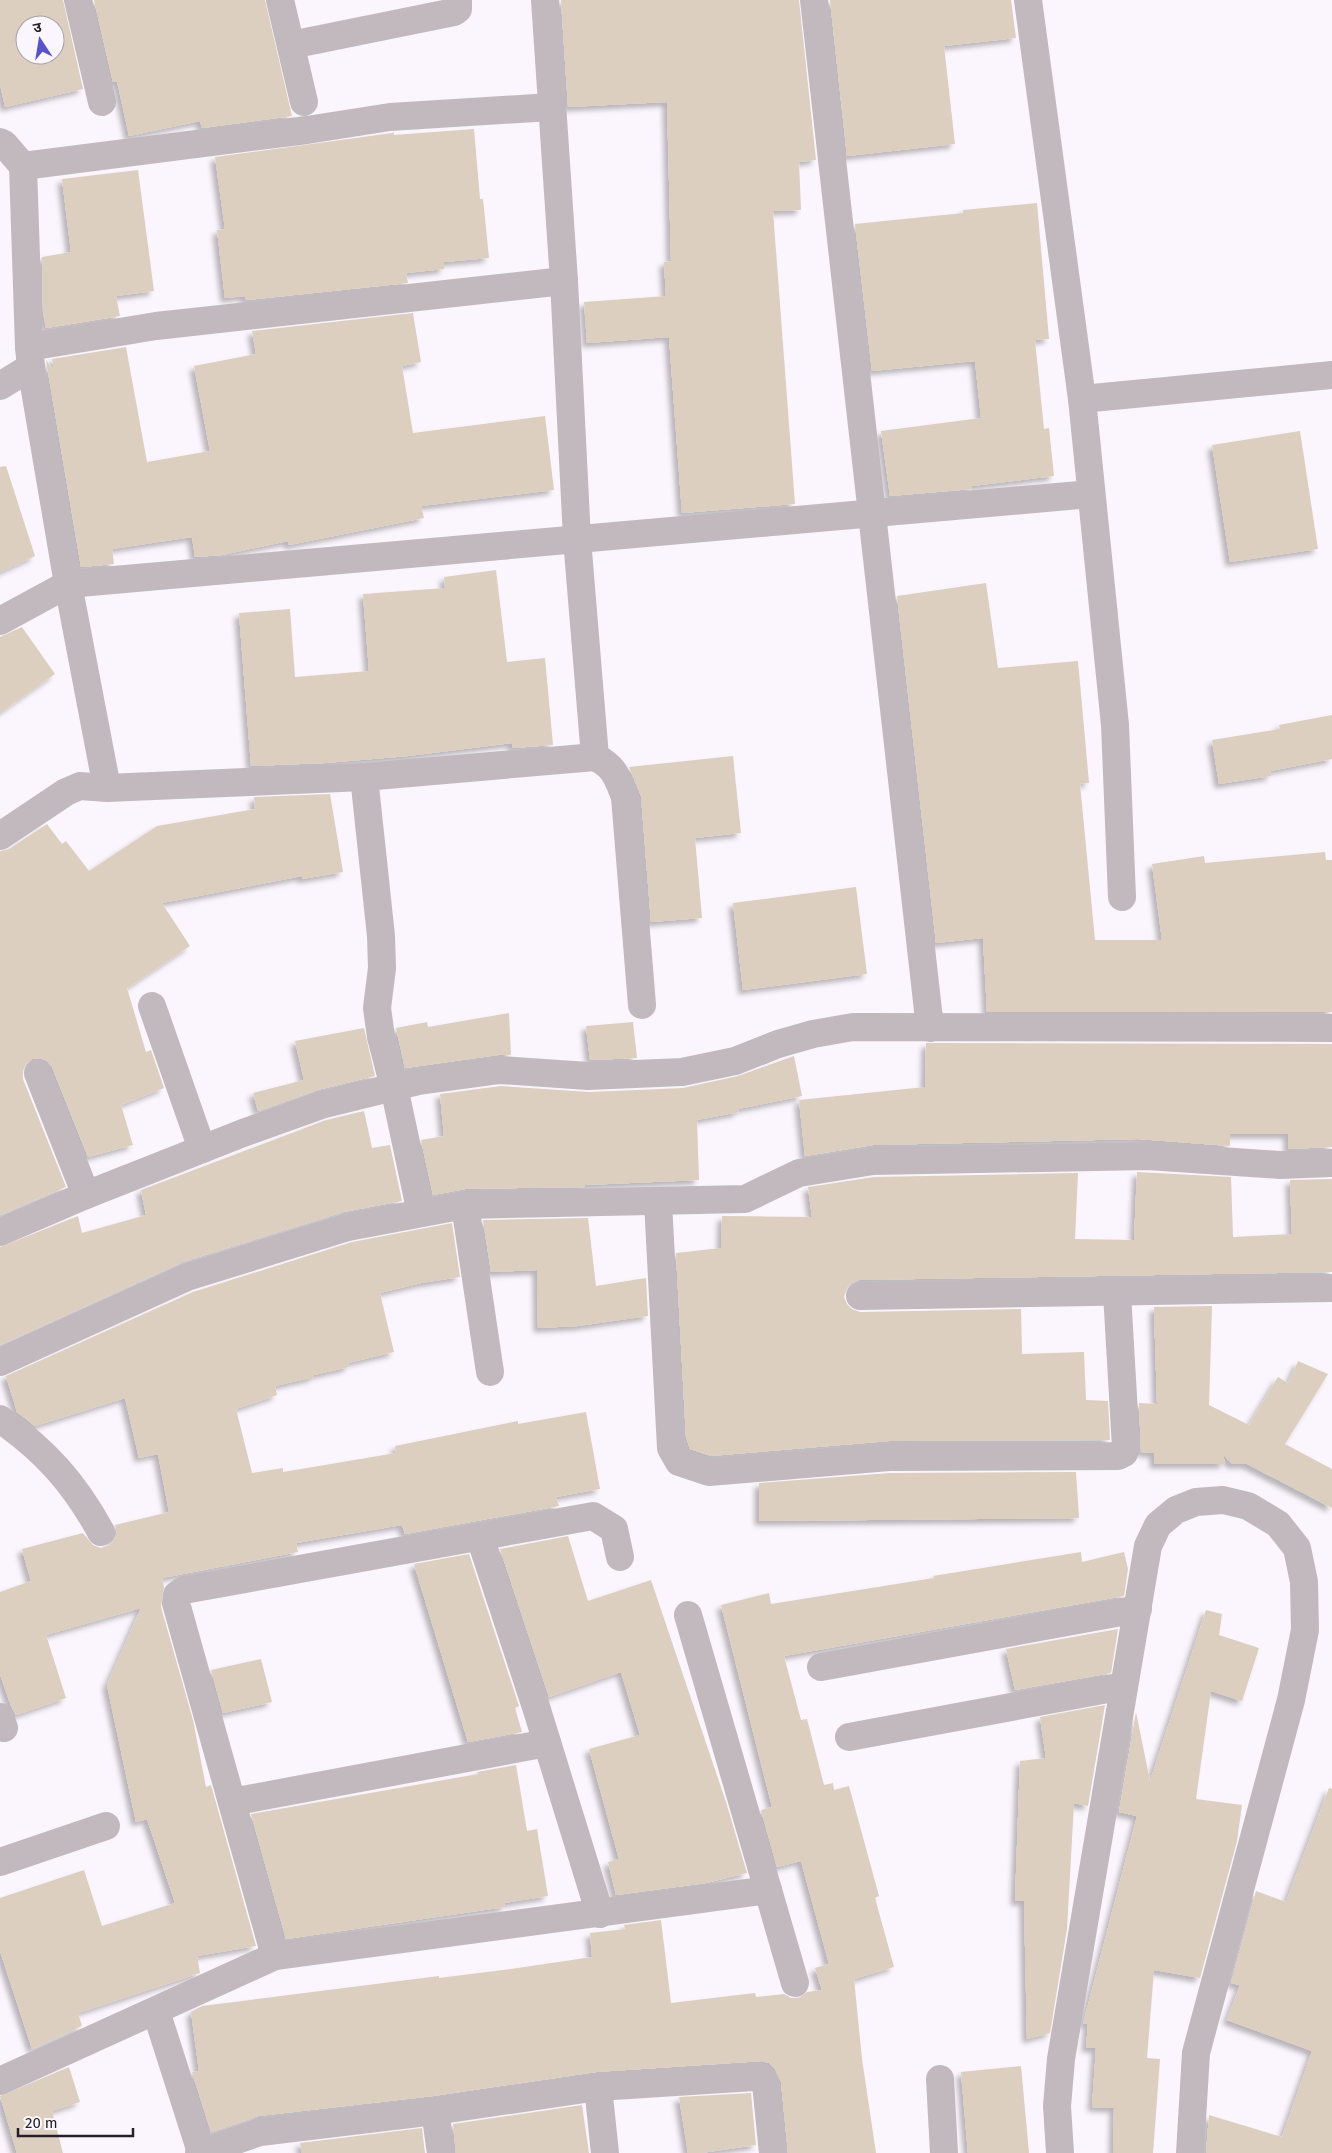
<svg xmlns="http://www.w3.org/2000/svg" width="1332" height="2153" font-family="'Fira Sans','Noto Sans Devanagari',sans-serif">
<style>
.building{fill:#ddcfbf;fill-rule:evenodd;filter:url(#shadow)}
.lines{fill:none;stroke-linecap:round;stroke-linejoin:round}
.street{stroke:#c1b9be;stroke-width:28}
</style>
<defs>
<filter id="shadow"><feDropShadow dx="-4.5" dy="4.5" stdDeviation="2.5" flood-color="#0004"/></filter>
</defs>
<rect width="100%" height="100%" fill="#fbf6fd"/>
<!-- building -->
<g class="building">
<path d="M0 0H63L83 89 5 107 0 84ZM25 25H55V55H25Z"/>
<polygon points="94,0 265,0 292,116 202,128 200,121 129,136 117,81 113,82"/>
<polygon points="561,0 799,0 816,160 799,162 801,210 773,211 795,504 682,513 669,337 587,343 584,302 666,296 664,262 671,261 667,102 568,107"/>
<polygon points="830,0 1011,0 1016,38 944,46 955,144 847,156"/>
<polygon points="474,129 480,199 483,199 489,258 444,262 444,269 406,273 408,283 246,300 245,296 225,298 217,230 225,229 215,157 392,133 394,132 394,135"/>
<polygon points="138,170 154,291 116,296 120,316 46,328 43,312 42,257 71,252 62,179"/>
<polygon points="1037,203 1049,339 1035,340 1044,429 1049,428 1054,476 972,486 972,489 890,496 881,431 981,418 975,361 872,371 855,224 963,213 963,210"/>
<polygon points="413,313 421,362 402,366 413,433 545,416 554,490 421,506 424,518 289,545 288,541 222,555 195,557 192,537 112,549 114,564 81,567 46,360 54,370 52,359 126,347 147,462 210,451 194,366 256,354 252,331"/>
<polygon points="1300,431 1318,549 1230,562 1212,445"/>
<polygon points="6,466 35,556 0,572 0,467"/>
<polygon points="496,570 507,662 545,658 553,745 513,748 512,743 408,756 325,763 251,766 239,613 290,609 295,677 369,671 363,594 445,588 444,577"/>
<polygon points="986,583 998,668 1078,661 1089,783 1080,784 1095,940 1162,940 1152,864 1204,856 1205,863 1325,852 1326,860 1332,860 1332,1012 987,1012 983,938 936,943 897,596"/>
<polygon points="22,627 55,674 0,713 0,637"/>
<polygon points="1332,715 1332,759 1270,771 1271,776 1219,784 1212,740 1280,729 1279,725"/>
<polygon points="733,756 741,833 695,838 702,918 651,922 641,796 629,767"/>
<polygon points="330,794 343,872 302,879 302,876 162,903 190,946 127,988 146,1052 151,1050 164,1088 121,1105 133,1145 88,1157 52,1067 47,1061 40,1058 32,1059 26,1064 23,1071 23,1079 66,1187 0,1215 0,851 9,849 47,824 62,844 66,841 89,871 157,826 255,809 254,797"/>
<polygon points="856,887 867,974 743,990 733,903"/>
<polygon points="509,1013 511,1055 498,1055 405,1068 396,1028 427,1022 428,1027"/>
<polygon points="633,1022 637,1058 590,1060 586,1026"/>
<polygon points="364,1028 375,1076 317,1090 258,1111 253,1093 304,1080 295,1041"/>
<polygon points="926,1043 1332,1044 1332,1147 1288,1149 1288,1134 1230,1134 1230,1146 1138,1139 873,1145 805,1156 799,1100 925,1087"/>
<polygon points="794,1056 802,1096 738,1109 739,1112 697,1120 699,1180 585,1185 585,1187 465,1189 433,1195 421,1140 444,1136 440,1094 501,1086 589,1092 683,1088 738,1076"/>
<polygon points="364,1111 372,1148 390,1145 402,1201 343,1212 182,1262 0,1345 0,1247 78,1216 82,1233 146,1215 141,1190 326,1120"/>
<polygon points="1137,1172 1231,1177 1233,1237 1292,1234 1290,1180 1332,1179 1332,1272 859,1280 852,1283 847,1288 844,1297 847,1304 852,1309 860,1312 1021,1309 1022,1354 1084,1352 1086,1400 1108,1401 1110,1440 889,1441 711,1456 690,1449 686,1437 676,1253 721,1248 722,1216 812,1217 808,1187 874,1177 1078,1173 1075,1239 1134,1240"/>
<polygon points="588,1218 596,1286 646,1278 648,1316 578,1326 538,1328 537,1270 491,1272 483,1220"/>
<polygon points="452,1223 460,1277 421,1283 380,1293 394,1352 348,1363 349,1367 314,1375 314,1377 275,1386 277,1395 236,1409 252,1473 283,1468 283,1472 396,1453 395,1446 518,1421 518,1424 586,1412 600,1489 556,1497 559,1506 405,1534 402,1525 296,1543 298,1552 162,1578 164,1587 161,1607 193,1720 206,1787 211,1785 256,1946 197,1956 200,1973 78,2013 82,2026 32,2049 0,1951 0,1898 84,1870 102,1926 175,1903 147,1819 136,1822 107,1685 141,1608 46,1635 66,1698 16,1715 11,1706 0,1674 0,1592 31,1581 22,1549 83,1533 93,1545 101,1548 109,1545 114,1540 117,1533 115,1525 169,1512 158,1454 139,1458 125,1398 35,1426 17,1412 6,1376 193,1292 352,1242"/>
<polygon points="1212,1306 1209,1405 1249,1425 1278,1377 1288,1383 1298,1361 1328,1374 1285,1444 1332,1469 1332,1508 1247,1464 1232,1464 1223,1454 1225,1464 1154,1464 1154,1453 1141,1452 1139,1403 1157,1404 1154,1307"/>
<polygon points="1076,1472 1079,1518 759,1521 759,1483 890,1473"/>
<polygon points="568,1536 588,1601 651,1580 726,1802 747,1873 706,1883 616,1895 608,1862 619,1859 589,1749 640,1735 621,1672 549,1697 500,1549"/>
<polygon points="1081,1552 1082,1562 1124,1552 1128,1569 1124,1596 784,1656 801,1720 807,1719 824,1785 833,1783 834,1790 849,1786 879,1896 875,1898 894,1967 854,1979 862,2059 876,2153 788,2153 781,2082 775,2069 769,2063 762,2061 596,2072 433,2096 258,2116 211,2132 192,2072 199,2071 191,2012 202,2006 439,1976 439,1978 511,1969 592,1957 590,1933 625,1929 624,1925 661,1920 671,2003 755,1993 756,1997 784,1994 791,1998 799,1998 807,1992 822,1990 815,1968 829,1964 801,1861 777,1867 761,1810 772,1807 721,1605 769,1593 771,1604 934,1578 933,1576"/>
<polygon points="469,1554 519,1706 515,1708 522,1732 468,1742 414,1564"/>
<polygon points="1206,1610 1222,1614 1219,1635 1259,1648 1242,1701 1211,1691 1196,1799 1242,1805 1237,1841 1200,1978 1154,1970 1147,2058 1160,2059 1153,2153 1113,2153 1114,2108 1092,2107 1096,2048 1086,2048 1088,2023 1083,2024 1137,1816 1119,1812 1136,1712 1150,1781"/>
<polygon points="1118,1629 1111,1673 1015,1690 1006,1649"/>
<polygon points="261,1659 272,1702 223,1713 211,1670"/>
<polygon points="1105,1705 1088,1806 1074,1803 1067,1929 1050,2033 1027,2039 1024,1901 1015,1901 1020,1761 1046,1758 1040,1717"/>
<polygon points="516,1765 527,1831 537,1829 548,1896 504,1903 505,1907 286,1939 251,1814 478,1774 477,1772"/>
<polygon points="1329,1788 1332,1789 1332,2153 1206,2153 1209,2115 1282,2137 1312,2051 1227,2020 1240,1985 1231,1983 1256,1891 1286,1902"/>
<polygon points="1021,2066 1029,2153 968,2153 961,2072"/>
<polygon points="69,2067 80,2102 52,2111 63,2153 17,2153 0,2096"/>
<polygon points="751,2093 756,2145 701,2153 688,2153 679,2097"/>
<polygon points="582,2105 589,2153 456,2153 453,2124"/>
<polygon points="422,2128 425,2153 302,2153 300,2143"/>
</g>
<g class="lines">
<!-- street -->
<g class="street">
<polyline points="78,0 102,102"/>
<polyline points="280,0 304,102"/>
<polyline points="814,0 930,1028"/>
<polyline points="1028,0 1082,399 1115,725 1122,897"/>
<polyline points="291,45 454,12 458,9 458,0"/>
<polyline points="0,142 4,144 23,166 29,347 31,367 68,584 107,788"/>
<polyline points="23,166 307,130 390,117 551,107"/>
<polyline points="29,347 156,326 564,281"/>
<polyline points="0,386 31,367"/>
<polyline points="1082,399 1332,375"/>
<polyline points="0,621 68,584 1091,494"/>
<path d="M595 757C615 767 617 777 625 797L642 1005"/>
<polyline points="364,777 381,936 382,968 377,1008 381,1037 394,1087 421,1213"/>
<polyline points="0,836 66,792 80,786 107,788 364,777 595,757 577,539 564,281 545,0"/>
<polyline points="152,1006 202,1149"/>
<polyline points="38,1073 86,1195"/>
<polyline points="658,1202 671,1448 679,1462 709,1472 889,1457 1118,1456 1124,1453 1126,1448 1117,1293"/>
<polyline points="465,1205 490,1372"/>
<polyline points="0,1232 86,1195 243,1133 321,1105 394,1087 419,1081 500,1070 588,1076 682,1072 735,1061 778,1044 813,1034 853,1027 1332,1028"/>
<polyline points="860,1296 1332,1288"/>
<polyline points="0,1362 187,1277 348,1227 465,1205 745,1199 799,1173 873,1161 1148,1156 1280,1165 1332,1163"/>
<path d="M0 1419C45 1450 75 1484 101 1532"/>
<polyline points="480,1537 537,1710 600,1914"/>
<polyline points="688,1615 795,1983"/>
<polyline points="821,1667 1138,1609"/>
<polyline points="0,1717 4,1728"/>
<polyline points="849,1737 1124,1686"/>
<polyline points="232,1802 547,1743"/>
<polyline points="0,1862 106,1826"/>
<polyline points="275,1956 176,1603 177,1595 184,1590 593,1516 614,1529 620,1557"/>
<polyline points="156,2011 201,2152"/>
<polyline points="940,2079 944,2153"/>
<polyline points="0,2081 275,1956 768,1890"/>
<polyline points="598,2087 605,2153"/>
<polyline points="435,2111 441,2153"/>
<polyline points="199,2153 260,2132 435,2111 598,2087 754,2077 762,2077 766,2084 773,2153"/>
<polyline points="1060,2153 1057,2106 1061,2059 1148,1546 1158,1525 1176,1510 1196,1502 1223,1500 1248,1506 1278,1524 1297,1548 1304,1582 1305,1630 1291,1700 1196,2053 1190,2153"/>
</g>
</g>
<!-- north arrow -->
<g transform="translate(40 40) rotate(348)"><circle r="24" fill="#fbf6fd" stroke="#a5a0a7"/>
<path d="M0-4L9 19L0 12L-9 19Z" fill="#5a52ca"/>
<text y="-8" font-size="14" font-weight="bold" text-anchor="middle" fill="#252027">उ</text>
</g>
<!-- scale -->
<path d="M18 2128v8h115v-8" fill="none" stroke="#252027" stroke-width="2.5"/>
<text x="25" y="2128" font-size="15" fill="#252027" stroke="#fbf6fd" stroke-width="4" paint-order="stroke">20 m</text>
</svg>
